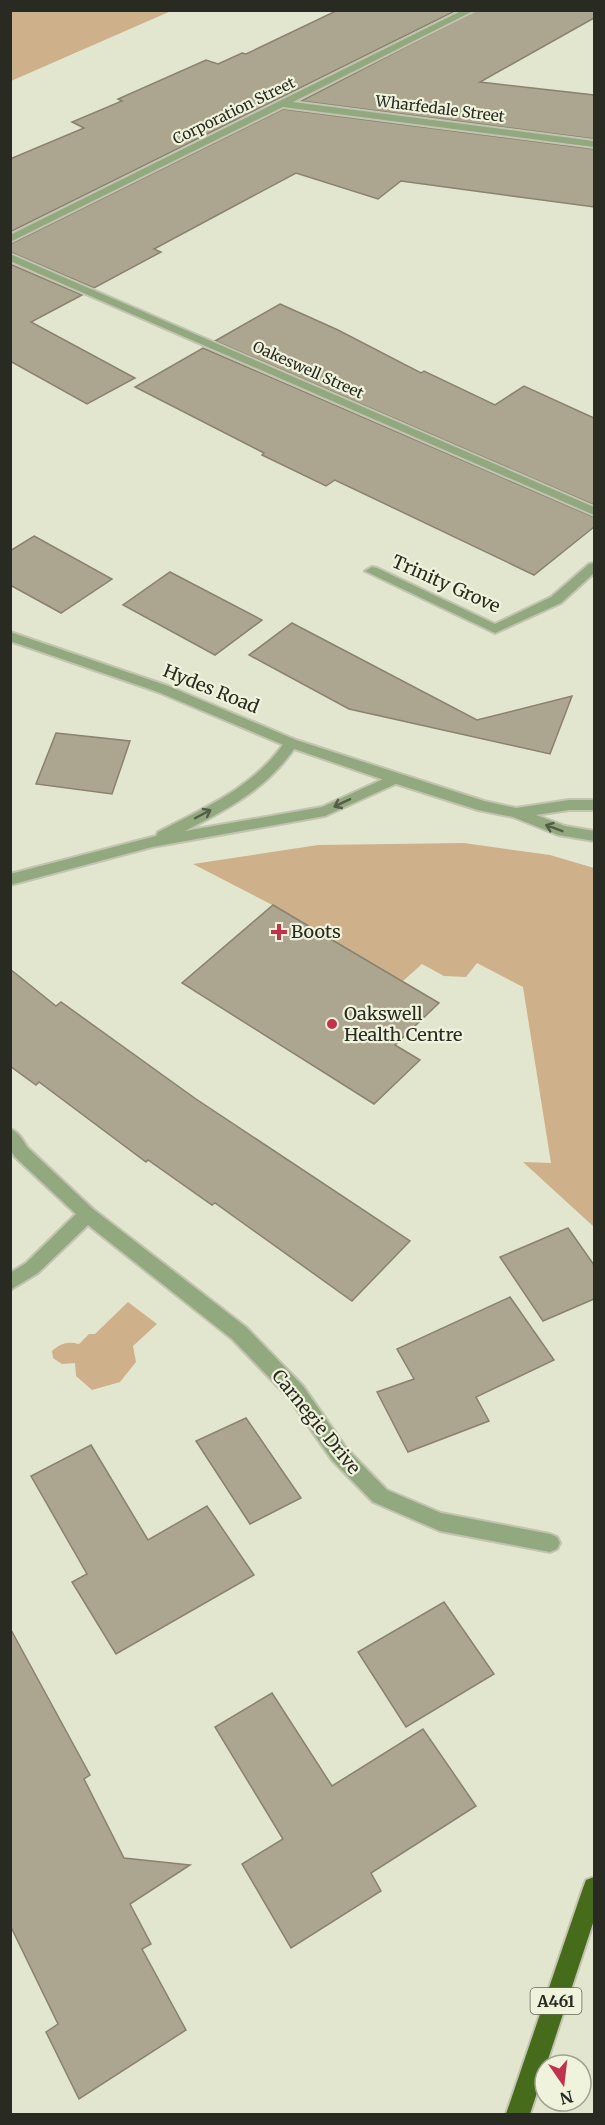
<svg xmlns="http://www.w3.org/2000/svg" width="605" height="2125" font-family="Merriweather,serif">
<style>
.green{fill:#ceb08a}
.building{fill:#aca590;stroke:#89826e;stroke-width:1.5}
.lines{fill:none;stroke-linecap:round;stroke-linejoin:round}
.service-casing{stroke:#c2c4b0;stroke-width:4}
.minor-casing{stroke:#c2c4b0;stroke-width:4}
.tertiary-casing{stroke:#c2c4b0;stroke-width:4}
.trunk-casing{stroke:#c2c4b0;stroke-width:4}
.service{fill:#92a980;fill-rule:evenodd}
.minor{fill:#92a980;fill-rule:evenodd}
.tertiary{fill:#92a980;fill-rule:evenodd}
.trunk{fill:#466c1b;fill-rule:evenodd}
.oneway{stroke:#535d47}
.poi-dot{fill:#c2324d;stroke:#f0f3dc;stroke-width:2}
.labels{text-anchor:middle;stroke-width:4.5;stroke-linejoin:round;paint-order:stroke}
.far-street-label{font-size:15px;fill:#292a21;stroke:#f0f3dc}
.shield{fill:#f0f3dc;stroke:#656659;stroke-width:1.5}
.shield-label{font-size:16px;font-weight:bold;fill:#292a21}
.street-label{font-size:18px;fill:#292a21;stroke:#f0f3dc}
.poi-label{font-size:18px;fill:#292a21;stroke:#f0f3dc;text-anchor:start}
</style>
<rect width="100%" height="100%" fill="#e3e6cf"/>
<!-- green -->
<g class="green">
<polygon points="11,10 171,10 171,11 11,81"/>
<polygon points="464,843 550,855 594,868 594,1227 523,1162 551,1163 523,987 477,963 466,977 444,976 422,964 403,981 282,910 193,864 318,845"/>
<path d="M128 1302 157 1324 133 1346 136 1362 120 1382 92 1390 76 1376 75 1363 62 1364 53 1358 52 1351C61 1343 67 1341 79 1344L89 1334H95Z"/>
</g>
<!-- building -->
<g class="building">
<polygon points="338,10 457,10 10,232 10,159 84,128 72,122 122,101 118,99 206,60 218,64 242,53 246,54"/>
<polygon points="477,10 594,10 594,18 480,82 594,95 594,139 301,101"/>
<polygon points="283,109 594,149 594,207 401,181 378,199 296,173 154,249 161,252 94,288 10,252 10,244"/>
<polygon points="10,264 82,295 31,322 135,378 87,404 10,361"/>
<polygon points="280,304 338,330 421,373 424,371 495,405 524,386 594,418 594,505 215,341"/>
<polygon points="203,348 594,517 594,527 534,575 335,480 326,486 262,455 264,453 135,387"/>
<polygon points="34,536 112,579 61,613 10,585 10,551"/>
<polygon points="170,572 262,620 215,655 123,605"/>
<polygon points="292,623 477,720 572,696 550,754 349,709 249,655"/>
<polygon points="56,733 130,741 112,794 36,784"/>
<polygon points="273,905 439,1003 395,1045 420,1060 374,1104 182,983"/>
<polygon points="10,969 56,1006 61,1002 196,1099 410,1241 352,1301 215,1203 212,1205 148,1160 146,1162 39,1082 36,1085 10,1066"/>
<polygon points="568,1228 594,1265 594,1299 543,1321 500,1257"/>
<polygon points="510,1297 554,1360 476,1397 489,1421 408,1452 377,1392 414,1379 397,1349"/>
<polygon points="246,1418 301,1498 250,1524 196,1441"/>
<polygon points="91,1445 148,1540 207,1506 254,1575 116,1654 72,1582 87,1574 31,1476"/>
<polygon points="444,1602 494,1674 406,1727 358,1652"/>
<polygon points="10,1628 90,1775 84,1779 124,1858 190,1865 130,1904 151,1944 142,1949 186,2030 79,2099 46,2032 58,2024 10,1925"/>
<polygon points="272,1693 332,1786 423,1729 476,1806 371,1873 381,1891 291,1948 242,1864 283,1839 215,1727"/>
</g>
<g class="lines">
<defs>
<path id="service" d="M10 1129C20 1132 25 1144 30 1152L27 1157C8 1163 10 1142 10 1129Z"/>
<g id="minor">
<polygon points="463,10 475,10 293,102 594,141 594,147 283,107 10,242 10,235"/>
<polygon points="10,254 594,507 594,515 10,261"/>
<polygon points="594,563 594,573 561,603 495,633 365,571 372,567 377,568 495,624 551,597 589,564"/>
<path d="M291 738 298 743C270 787 230 808 185 831L322 807 390 776 395 774 402 779 400 782 325 816 152 847 10 885V874L156 836 158 832C206 807 255 787 286 740Z"/>
<polygon points="21,1145 27,1147 93,1209 246,1327 303,1386 346,1448 387,1490 441,1513 550,1534 557,1537 560,1543 557,1549 550,1552 440,1531 373,1502 332,1460 289,1398 232,1339 88,1225 38,1273 10,1290 10,1273 26,1263 76,1214 15,1157 12,1152 15,1147"/>
</g>
<polygon id="tertiary" points="10,632 168,686 296,740 484,801 516,808 569,800 594,800 594,810 569,810 536,815 565,826 594,831 594,841 558,835 513,817 478,810 390,782 286,746 158,692 10,641"/>
<polygon id="trunk" points="594,1877 594,1920 530,2114 506,2114 583,1888 586,1880"/>
</defs>
<!-- service casing -->
<use href="#service" class="service-casing"/>
<!-- minor casing -->
<use href="#minor" class="minor-casing"/>
<!-- tertiary casing -->
<use href="#tertiary" class="tertiary-casing"/>
<!-- trunk casing -->
<use href="#trunk" class="trunk-casing"/>
<!-- service -->
<use href="#service" class="service"/>
<!-- minor -->
<use href="#minor" class="minor"/>
<!-- tertiary -->
<use href="#tertiary" class="tertiary"/>
<!-- trunk -->
<use href="#trunk" class="trunk"/>
</g>
<!-- one-way arrows -->
<defs><path id="oneway-shaft" d="M-6 0H5M1.5-3L5.5 0L1.5 3" fill="none" stroke-width="1.6" stroke-linecap="round" stroke-linejoin="round" transform="scale(1.5)"/></defs>
<g class="oneway">
<use href="#oneway-shaft" transform="translate(342 803) rotate(155)"/>
<use href="#oneway-shaft" transform="translate(203 814) rotate(-28)"/>
<use href="#oneway-shaft" transform="translate(554 828) rotate(-159)"/>
</g>
<!-- markers -->
<g class="poi-dot">
<path d="M276 923h6v6h6v6h-6v6h-6v-6h-6v-6h6z"/>
<circle cx="332" cy="1024" r="6"/>
</g>
<g class="labels">
<!-- far-street labels -->
<g class="far-street-label">
<text transform="translate(440 109) rotate(7)" y="5">Wharfedale Street</text>
<text transform="translate(234 111) rotate(-26)" y="5">Corporation Street</text>
<text transform="translate(308 370) rotate(24)" y="5">Oakeswell Street</text>
</g>
<!-- shield labels -->
<rect class="shield" x="530.5" y="1988" width="51" height="26" rx="4.5"/>
<g class="shield-label">
<text x="556" y="2007">A461</text>
</g>
<!-- street labels -->
<g class="street-label">
<text transform="translate(446 584) rotate(24)" y="6">Trinity Grove</text>
<text transform="translate(211 689) rotate(22)" y="6">Hydes Road</text>
<text transform="translate(316 1422) rotate(51)" y="6">Carnegie Drive</text>
</g>
<!-- poi labels -->
<g class="poi-label">
<text x="291" y="938">Boots</text>
<text x="344" y="1020">Oakswell<tspan x="344" dy="21">Health Centre</tspan></text>
</g>
</g>
<!-- border -->
<rect width="605" height="2125" fill="none" stroke="#292a21" stroke-width="24"/>
<!-- north arrow -->
<g transform="translate(563 2083) rotate(166)"><circle r="28" fill="#f0f3dc" stroke="#a0a391" stroke-width="1.5"/>
<path d="M0-4.5L10 22L0 15L-10 22Z" fill="#c2324d"/>
<text y="-9" font-size="16" font-weight="bold" text-anchor="middle" fill="#292a21">N</text>
</g>
</svg>
